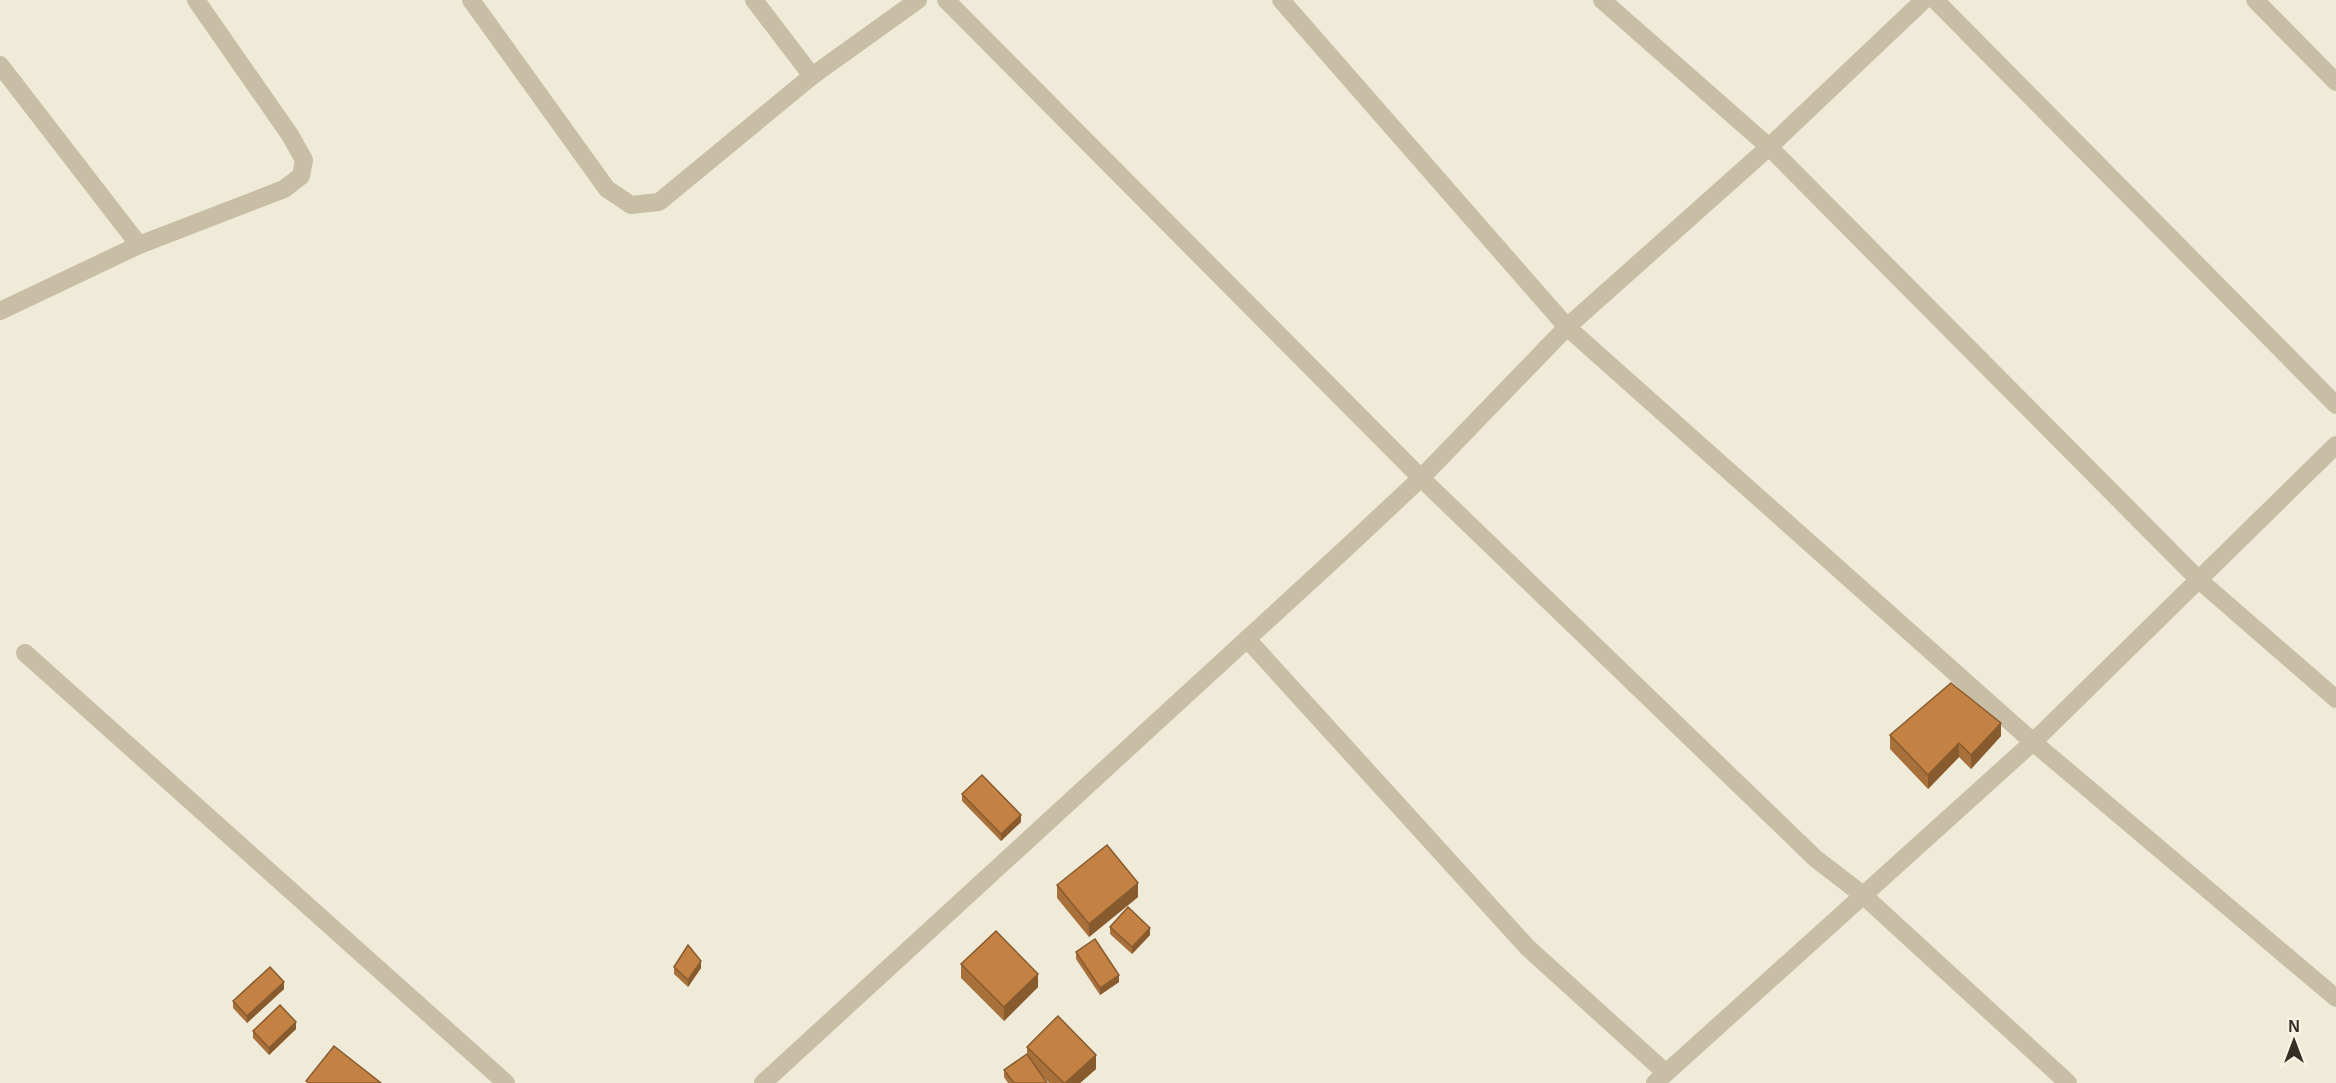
<svg xmlns="http://www.w3.org/2000/svg" width="2336" height="1083" font-family="Arial,sans-serif">
<style>
.lines{fill:none;stroke-linecap:round;stroke-linejoin:round}
.street{stroke:#c8bea5;stroke-width:18}
.wall{fill:#a8703a}
.shaded-wall{fill:#885b2f}
.building{fill:#c38243;stroke:#885b2f;stroke-width:1.5}
</style>
<rect width="100%" height="100%" fill="#f0ebd8"/>
<g class="lines">
<!-- street -->
<g class="street">
<polyline points="471,0 607,189 631,205 659,202 812,76 918,0"/>
<polyline points="754,0 812,76"/>
<polyline points="946,0 1421,478 1816,859 1863,895 2068,1083"/>
<polyline points="1281,0 1567,327 2033,742 2336,998"/>
<polyline points="1602,0 1769,147 2199,580 2336,699"/>
<polyline points="1935,0 2336,405"/>
<polyline points="2255,0 2336,82"/>
<polyline points="0,65 139,245"/>
<polyline points="0,311 139,245 284,189 301,176 304,160 290,135 196,0"/>
<polyline points="1247,639 1528,948 1666,1073"/>
<polyline points="25,653 506,1083"/>
<polyline points="763,1083 1343,551 1421,478 1567,327 1769,147 1924,0"/>
<polyline points="1655,1083 2033,742 2336,445"/>
</g>
</g>
<!-- wall -->
<g class="wall">
<polygon points="1890,735 2001,736 1971,769 1959,757 1928,789 1890,749"/>
<polygon points="962,794 1021,822 1001,841 962,801"/>
<polygon points="1057,885 1138,897 1089,937 1057,898"/>
<polygon points="1110,927 1150,935 1132,954 1110,934"/>
<polygon points="1076,952 1119,982 1100,995 1076,959"/>
<polygon points="961,964 1038,987 1004,1021 961,978"/>
<polygon points="674,967 701,968 688,987 674,974"/>
<polygon points="284,989 247,1023 233,1008 233,1001"/>
<polygon points="296,1029 269,1055 253,1038 253,1031"/>
<polygon points="1027,1047 1096,1069 1080,1083 1049,1083 1043,1077 1047,1083 1008,1083 1004,1077 1004,1070 1027,1054"/>
</g>
<!-- shaded-wall -->
<g class="shaded-wall">
<polygon points="2001,723 2001,736 1971,769 1971,755"/>
<polygon points="1959,743 1959,757 1928,789 1928,775"/>
<polygon points="1021,815 1021,822 1001,841 1001,834"/>
<polygon points="1138,883 1138,897 1089,937 1089,924"/>
<polygon points="1150,928 1150,935 1132,954 1132,947"/>
<polygon points="701,961 701,968 688,987 688,980"/>
<polygon points="1038,974 1038,987 1004,1021 1004,1007"/>
<polygon points="1119,975 1119,982 1100,995 1100,988"/>
<polygon points="284,982 284,989 247,1023 247,1016"/>
<polygon points="296,1022 296,1029 269,1055 269,1048"/>
<polygon points="1096,1055 1096,1069 1080,1083 1065,1083"/>
</g>
<!-- building -->
<g class="building">
<polygon points="1951,683 2001,723 1971,755 1959,743 1928,775 1890,735"/>
<polygon points="982,775 1021,815 1001,834 962,794"/>
<polygon points="1107,845 1138,883 1089,924 1057,885"/>
<polygon points="1128,907 1150,928 1132,947 1110,927"/>
<polygon points="996,931 1038,974 1004,1007 961,964"/>
<polygon points="1095,939 1119,975 1100,988 1076,952"/>
<polygon points="688,945 701,961 688,980 674,967"/>
<polygon points="270,967 284,982 247,1016 233,1001"/>
<polygon points="280,1005 296,1022 269,1048 253,1031"/>
<polygon points="1058,1016 1096,1055 1065,1083 1064,1083 1027,1047"/>
<polygon points="334,1046 381,1083 309,1083 306,1081"/>
<polygon points="1027,1054 1047,1083 1014,1083 1004,1070"/>
</g>
<!-- north arrow -->
<g transform="translate(2294 1041)" stroke="#f8f4e4" stroke-width="4.5" paint-order="stroke">
<path d="M0-4.5L10 22L0 15L-10 22Z" fill="#342e26"/>
<text y="-9" font-size="16" font-weight="bold" text-anchor="middle" fill="#342e26">N</text>
</g>
</svg>
